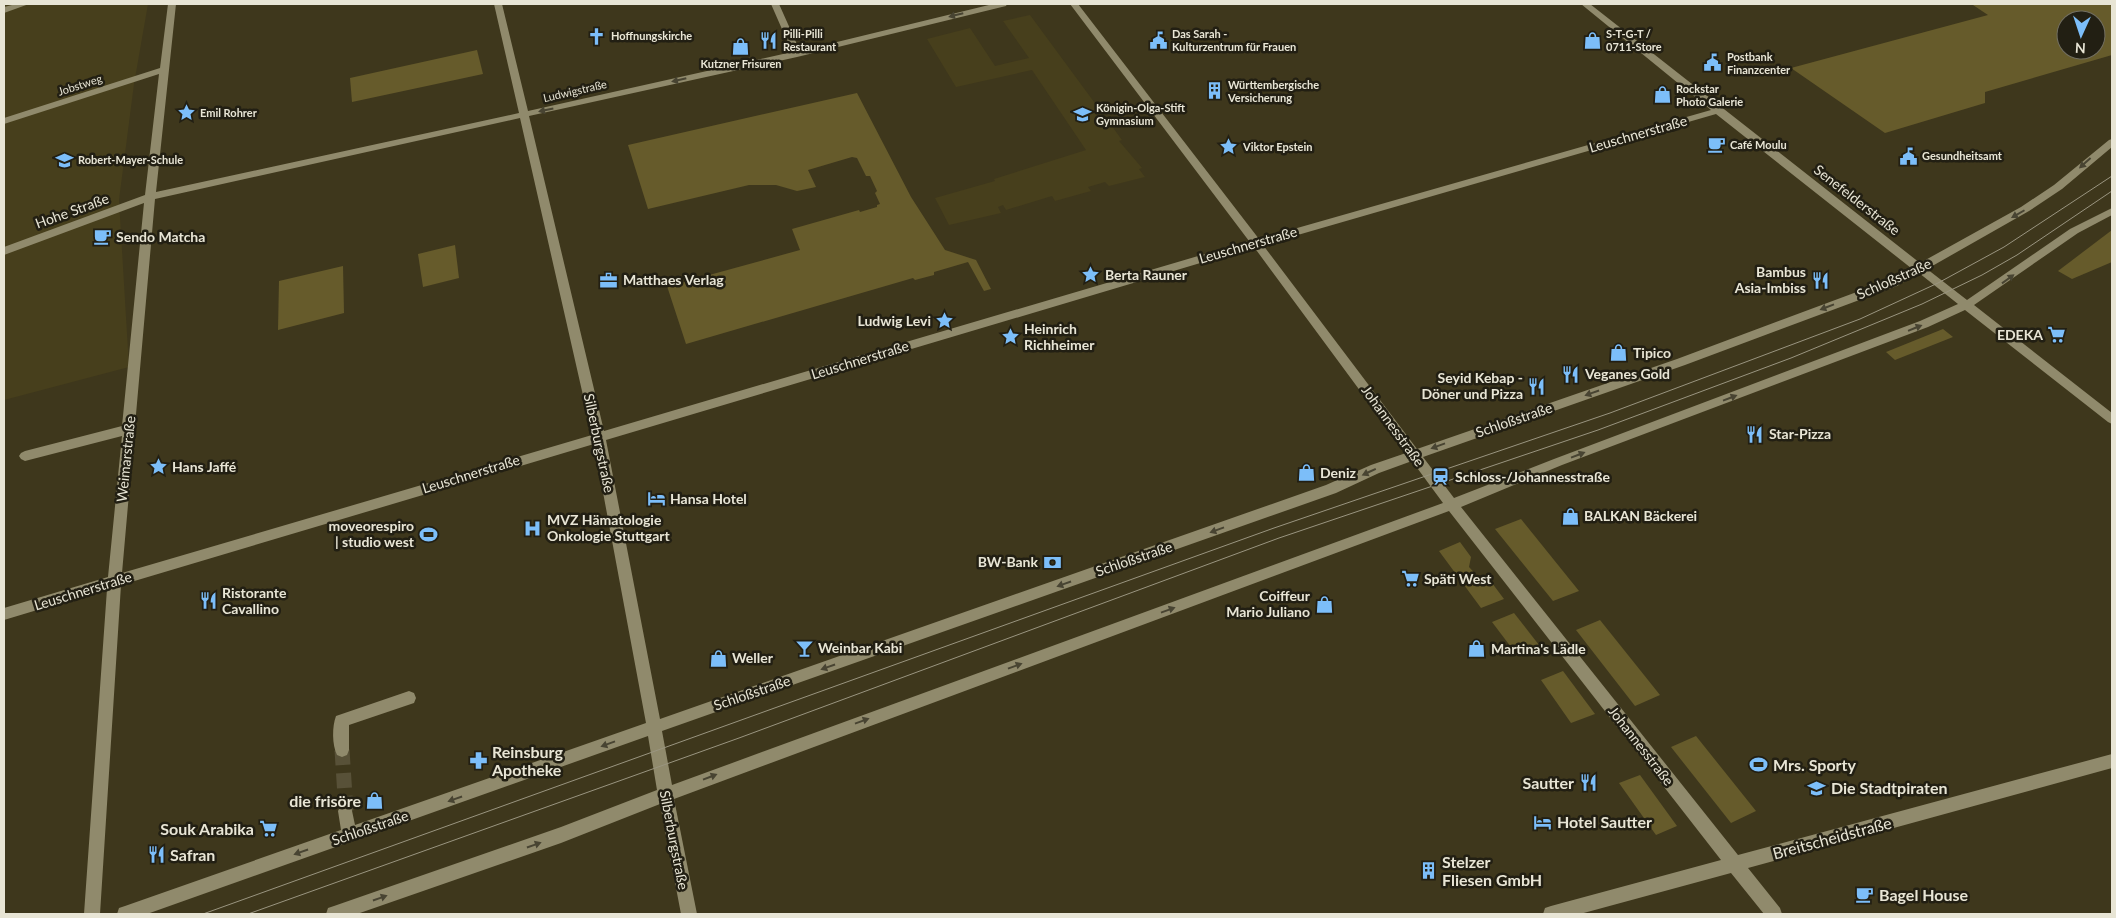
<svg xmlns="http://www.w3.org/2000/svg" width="2116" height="918" font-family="Lato,sans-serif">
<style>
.built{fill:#473f1c}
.green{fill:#665b2b;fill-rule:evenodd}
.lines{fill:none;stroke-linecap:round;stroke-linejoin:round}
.minor-tunnel{stroke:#585138;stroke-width:15;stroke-dasharray:15 8;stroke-linecap:butt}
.minor{fill:#908a6c;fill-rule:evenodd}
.tram{stroke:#9a9580;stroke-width:1}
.oneway{fill:#484432}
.labels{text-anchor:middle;stroke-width:5;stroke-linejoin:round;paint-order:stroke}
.far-poi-label{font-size:11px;font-weight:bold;fill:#e8e5d5;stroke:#221f13;text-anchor:start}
.far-street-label{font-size:11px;fill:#e8e5d5;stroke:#221f13}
.street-label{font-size:14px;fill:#e8e5d5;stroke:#221f13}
.poi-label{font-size:14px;font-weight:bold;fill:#e8e5d5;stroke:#221f13;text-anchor:start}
.near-poi-label{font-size:16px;font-weight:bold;fill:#e8e5d5;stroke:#221f13;text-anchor:start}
.near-street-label{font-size:16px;fill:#e8e5d5;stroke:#221f13}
</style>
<rect width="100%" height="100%" fill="#3e371c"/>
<!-- built -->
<g class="built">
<polygon points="4,4 148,4 134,84 119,200 129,367 4,400"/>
<polygon points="1030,15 1122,140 1119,141 1142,168 1139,169 1145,177 1109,186 1105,182 1088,187 1091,191 1055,201 1052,196 1006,210 1003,205 998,207 1001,213 949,225 935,198 995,181 994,179 1086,150 1032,70 956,87 927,39 970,28 995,66 1029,58 1003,21"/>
</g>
<!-- green -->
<g class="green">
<path d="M1980 4H2108L2112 6V55L1985 92V103L1885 133 1791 68 1988 15 1973 5ZM2066 20H2096V50H2066Z"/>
<polygon points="477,50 483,74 352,102 350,78"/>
<polygon points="857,93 911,197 945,250 976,260 991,289 984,291 968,262 934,272 934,275 915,280 913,278 686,344 666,283 678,280 680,283 800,250 792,229 859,210 860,212 877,207 877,205 880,204 875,193 877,191 870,176 866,176 857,158 852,157 808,170 816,187 797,191 776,185 749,185 648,209 628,145"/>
<polygon points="2112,230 2112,262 2072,279 2058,271"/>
<polygon points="455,245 459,278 423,287 418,254"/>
<polygon points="343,266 344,313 278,330 279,281"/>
<polygon points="1943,329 1953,337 1895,360 1886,352"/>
<polygon points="1521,519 1579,591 1553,601 1495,529"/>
<polygon points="1460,542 1471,557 1469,567 1481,580 1492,583 1504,599 1481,608 1439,551"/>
<polygon points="1514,613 1539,645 1517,655 1492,622"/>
<polygon points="1600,620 1660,695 1635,706 1576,630"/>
<polygon points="1563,671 1595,714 1571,723 1541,680"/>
<polygon points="1696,736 1756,811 1731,823 1671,747"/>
<polygon points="1640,775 1677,826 1656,835 1619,783"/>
</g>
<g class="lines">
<!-- minor-tunnel -->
<polyline class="minor-tunnel" points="342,750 346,811"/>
<!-- minor -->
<g class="minor">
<polygon points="16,4 29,4 4,13 4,7"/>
<path d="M168 4H176L156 192 519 113 494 4H502L528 111 792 52 771 4H779L800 51 993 4H1007L1006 6 797 57 529 116 604 431 1249 241 1070 4H1078L1259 239 1711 110 1581 4H1590L1920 263 2021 207 2054 185 2109 140 2112 139V147L2062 189 2029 211 1927 269 1967 300 2070 229 2112 208V215L2078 233 1974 305 2112 413V424L2108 422 1965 310 1928 327 1562 465 1461 507 1738 855 2112 754V768L1748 868 1780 908 1782 914H1764L1731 873 1580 914H1543L1545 908 1551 906 1721 860 1449 511 674 799 697 914H681L660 804 561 843 357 914H326L328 908 334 906 561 827 657 790 648 736 147 914H117L119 908 125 906 341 830 338 811 341 806 346 803 351 806 355 825 646 723 594 444 121 585 100 914H84L107 589 4 620V608L108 577 122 436 25 461 21 459 19 456 21 453 25 451 122 426 144 203 4 255V247L145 195 159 74 4 124V118L160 68ZM1716 114 1911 268 1889 280 1677 359 1417 449 1263 245ZM520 118 592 435 122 573 155 199ZM1254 247 1406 453 1371 465 1326 485 660 719 606 440ZM1919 273 1958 304 1920 321 1554 459 1454 498 1423 457 1685 365 1897 286ZM1412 461 1443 503 672 785 662 731 1336 493 1379 473Z"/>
<path d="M409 691 414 693 416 698 414 703 349 725V750L347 755 342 757 337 755C332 745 332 726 336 716Z"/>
</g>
<!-- tram -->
<g class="tram">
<polyline points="203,914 1274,528 1610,413 1860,319 1938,283 2004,247 2112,176"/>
<polyline points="248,914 739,738 1279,538 1598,430 1791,358 1922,304 1982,275 2017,255 2112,191"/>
</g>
</g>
<!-- one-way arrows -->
<defs><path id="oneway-solid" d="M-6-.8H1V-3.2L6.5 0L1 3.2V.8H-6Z" transform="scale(1.25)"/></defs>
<g class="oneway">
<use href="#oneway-solid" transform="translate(956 15) rotate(166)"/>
<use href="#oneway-solid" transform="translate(679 80) rotate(167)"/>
<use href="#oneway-solid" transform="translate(546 110) rotate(168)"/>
<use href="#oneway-solid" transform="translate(2085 163) rotate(138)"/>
<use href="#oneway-solid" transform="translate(2018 214) rotate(150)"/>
<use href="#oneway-solid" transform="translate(2008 279) rotate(-36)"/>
<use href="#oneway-solid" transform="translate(1827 307) rotate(159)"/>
<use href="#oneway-solid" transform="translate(1915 328) rotate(-22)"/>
<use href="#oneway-solid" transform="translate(1592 393) rotate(161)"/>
<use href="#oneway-solid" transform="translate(1730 398) rotate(-21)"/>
<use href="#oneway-solid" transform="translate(1438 446) rotate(160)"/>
<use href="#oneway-solid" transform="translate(1578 455) rotate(-21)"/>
<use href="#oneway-solid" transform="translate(1369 472) rotate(155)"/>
<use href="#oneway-solid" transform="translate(1217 530) rotate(160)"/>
<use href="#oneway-solid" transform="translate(1064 584) rotate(161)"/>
<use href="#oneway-solid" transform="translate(1168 610) rotate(-20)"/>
<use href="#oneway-solid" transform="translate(1015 666) rotate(-20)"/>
<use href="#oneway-solid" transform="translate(828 667) rotate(161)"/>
<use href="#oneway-solid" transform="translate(862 721) rotate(-20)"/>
<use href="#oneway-solid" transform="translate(608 744) rotate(160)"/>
<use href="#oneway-solid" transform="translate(710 777) rotate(-21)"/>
<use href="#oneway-solid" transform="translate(455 799) rotate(161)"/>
<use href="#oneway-solid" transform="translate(534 845) rotate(-19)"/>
<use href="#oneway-solid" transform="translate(301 852) rotate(161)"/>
<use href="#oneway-solid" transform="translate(380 898) rotate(-19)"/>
</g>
<!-- icons -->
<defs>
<symbol id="church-bare" viewBox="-9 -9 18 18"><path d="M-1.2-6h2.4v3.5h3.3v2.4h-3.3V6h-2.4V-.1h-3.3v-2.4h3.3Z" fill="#7cbef9" stroke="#221f13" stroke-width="2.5" paint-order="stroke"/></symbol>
<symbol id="restaurant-bare" viewBox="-9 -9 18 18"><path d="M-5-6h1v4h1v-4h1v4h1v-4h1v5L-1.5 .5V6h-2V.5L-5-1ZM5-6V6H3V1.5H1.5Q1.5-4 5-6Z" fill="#7cbef9" stroke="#221f13" stroke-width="2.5" paint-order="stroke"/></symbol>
<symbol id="civic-bare" viewBox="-9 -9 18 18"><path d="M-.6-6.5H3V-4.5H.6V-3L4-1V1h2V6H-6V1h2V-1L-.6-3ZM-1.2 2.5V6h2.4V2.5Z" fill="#7cbef9" stroke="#221f13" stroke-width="2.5" paint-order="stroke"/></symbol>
<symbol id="shop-bare" viewBox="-9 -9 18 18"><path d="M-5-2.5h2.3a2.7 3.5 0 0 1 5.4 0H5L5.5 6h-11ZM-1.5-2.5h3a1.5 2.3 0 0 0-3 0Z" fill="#7cbef9" stroke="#221f13" stroke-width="2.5" paint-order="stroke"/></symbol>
<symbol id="building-bare" viewBox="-9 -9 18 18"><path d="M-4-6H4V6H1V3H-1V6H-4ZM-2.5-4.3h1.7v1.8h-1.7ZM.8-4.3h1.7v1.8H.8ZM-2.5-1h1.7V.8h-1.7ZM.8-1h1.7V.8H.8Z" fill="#7cbef9" stroke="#221f13" stroke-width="2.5" paint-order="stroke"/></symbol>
<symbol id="sight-bare" viewBox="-9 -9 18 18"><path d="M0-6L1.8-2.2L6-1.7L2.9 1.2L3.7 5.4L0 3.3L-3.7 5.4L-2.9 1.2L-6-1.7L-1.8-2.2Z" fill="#7cbef9" stroke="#221f13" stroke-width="2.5" paint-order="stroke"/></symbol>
<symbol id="school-bare" viewBox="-9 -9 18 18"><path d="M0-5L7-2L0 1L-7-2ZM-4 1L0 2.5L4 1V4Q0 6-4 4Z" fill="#7cbef9" stroke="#221f13" stroke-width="2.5" paint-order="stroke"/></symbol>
<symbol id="cafe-bare" viewBox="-9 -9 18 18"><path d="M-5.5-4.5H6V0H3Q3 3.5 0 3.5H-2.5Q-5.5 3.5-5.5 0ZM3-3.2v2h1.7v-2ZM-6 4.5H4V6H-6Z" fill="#7cbef9" stroke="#221f13" stroke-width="2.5" paint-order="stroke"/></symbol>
<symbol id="office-bare" viewBox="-9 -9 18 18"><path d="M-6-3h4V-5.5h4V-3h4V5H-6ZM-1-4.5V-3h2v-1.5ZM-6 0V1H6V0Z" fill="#7cbef9" stroke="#221f13" stroke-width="2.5" paint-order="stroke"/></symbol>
<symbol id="supermarket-bare" viewBox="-9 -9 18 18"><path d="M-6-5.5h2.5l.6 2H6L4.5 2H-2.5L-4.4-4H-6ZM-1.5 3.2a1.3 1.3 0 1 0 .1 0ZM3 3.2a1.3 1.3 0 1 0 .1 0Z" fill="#7cbef9" stroke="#221f13" stroke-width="2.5" paint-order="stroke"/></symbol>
<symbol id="station-bare" viewBox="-9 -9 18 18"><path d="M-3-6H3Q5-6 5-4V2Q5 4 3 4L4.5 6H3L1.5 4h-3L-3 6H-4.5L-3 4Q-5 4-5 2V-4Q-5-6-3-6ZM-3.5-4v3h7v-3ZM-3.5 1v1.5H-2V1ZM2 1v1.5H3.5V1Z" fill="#7cbef9" stroke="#221f13" stroke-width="2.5" paint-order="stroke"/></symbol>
<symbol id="hotel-bare" viewBox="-9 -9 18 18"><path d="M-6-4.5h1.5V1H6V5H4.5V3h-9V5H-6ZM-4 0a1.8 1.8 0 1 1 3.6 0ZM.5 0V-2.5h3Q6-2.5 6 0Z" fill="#7cbef9" stroke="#221f13" stroke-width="2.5" paint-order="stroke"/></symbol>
<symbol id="hospital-bare" viewBox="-9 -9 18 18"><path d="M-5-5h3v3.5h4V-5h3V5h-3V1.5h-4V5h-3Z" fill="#7cbef9" stroke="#221f13" stroke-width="2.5" paint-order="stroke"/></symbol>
<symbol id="stadium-bare" viewBox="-9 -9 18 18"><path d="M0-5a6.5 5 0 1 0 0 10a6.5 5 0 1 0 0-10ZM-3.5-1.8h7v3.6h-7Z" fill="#7cbef9" stroke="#221f13" stroke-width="2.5" paint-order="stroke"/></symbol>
<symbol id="bank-bare" viewBox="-9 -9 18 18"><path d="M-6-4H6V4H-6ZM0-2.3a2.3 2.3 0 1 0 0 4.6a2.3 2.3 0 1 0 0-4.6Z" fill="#7cbef9" stroke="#221f13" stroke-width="2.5" paint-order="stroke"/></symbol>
<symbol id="bar-bare" viewBox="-9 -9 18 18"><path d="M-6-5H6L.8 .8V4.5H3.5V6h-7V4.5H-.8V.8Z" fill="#7cbef9" stroke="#221f13" stroke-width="2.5" paint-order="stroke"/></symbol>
<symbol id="pharmacy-bare" viewBox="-9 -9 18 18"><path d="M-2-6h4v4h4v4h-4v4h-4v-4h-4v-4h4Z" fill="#7cbef9" stroke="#221f13" stroke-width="2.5" paint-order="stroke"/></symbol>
</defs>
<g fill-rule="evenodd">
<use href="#church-bare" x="584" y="24" width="25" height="25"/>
<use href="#restaurant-bare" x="756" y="28" width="25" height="25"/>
<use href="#civic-bare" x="1146" y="28" width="25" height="25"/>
<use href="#shop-bare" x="1580" y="28" width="25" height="25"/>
<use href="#shop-bare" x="728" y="34" width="25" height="25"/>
<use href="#civic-bare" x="1700" y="50" width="25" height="25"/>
<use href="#building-bare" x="1202" y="78" width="25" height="25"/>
<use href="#shop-bare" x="1650" y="82" width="25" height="25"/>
<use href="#sight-bare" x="174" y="100" width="25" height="25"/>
<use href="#school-bare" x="1070" y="102" width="25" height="25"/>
<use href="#cafe-bare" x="1704" y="132" width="25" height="25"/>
<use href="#sight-bare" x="1216" y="134" width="25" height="25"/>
<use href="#civic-bare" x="1896" y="144" width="25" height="25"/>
<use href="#school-bare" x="52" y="148" width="25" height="25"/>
<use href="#cafe-bare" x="90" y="224" width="25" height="25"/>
<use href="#sight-bare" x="1078" y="262" width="25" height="25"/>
<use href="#office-bare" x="596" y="268" width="25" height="25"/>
<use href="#restaurant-bare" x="1808" y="268" width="25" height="25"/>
<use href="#sight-bare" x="932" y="308" width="25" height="25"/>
<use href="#supermarket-bare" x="2044" y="322" width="25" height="25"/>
<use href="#sight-bare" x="998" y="324" width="25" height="25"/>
<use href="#shop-bare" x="1606" y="340" width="25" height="25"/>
<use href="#restaurant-bare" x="1558" y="362" width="25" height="25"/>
<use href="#restaurant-bare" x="1524" y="374" width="25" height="25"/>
<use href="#restaurant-bare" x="1742" y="422" width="25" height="25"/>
<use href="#sight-bare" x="146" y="454" width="25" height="25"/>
<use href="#shop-bare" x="1294" y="460" width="25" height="25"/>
<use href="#station-bare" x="1428" y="464" width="25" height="25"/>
<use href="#hotel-bare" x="644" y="486" width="25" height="25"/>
<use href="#shop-bare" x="1558" y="504" width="25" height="25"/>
<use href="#hospital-bare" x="520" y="516" width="25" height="25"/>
<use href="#stadium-bare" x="416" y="522" width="25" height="25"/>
<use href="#bank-bare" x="1040" y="550" width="25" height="25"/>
<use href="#supermarket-bare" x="1398" y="566" width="25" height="25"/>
<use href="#restaurant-bare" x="196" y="588" width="25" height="25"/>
<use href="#shop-bare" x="1312" y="592" width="25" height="25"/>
<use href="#bar-bare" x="792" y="636" width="25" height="25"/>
<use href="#shop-bare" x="1464" y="636" width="25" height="25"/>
<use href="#shop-bare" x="706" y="646" width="25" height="25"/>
<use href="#pharmacy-bare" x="466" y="748" width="25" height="25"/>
<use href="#stadium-bare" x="1746" y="752" width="25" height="25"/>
<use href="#restaurant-bare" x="1576" y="770" width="25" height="25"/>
<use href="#school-bare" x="1804" y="776" width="25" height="25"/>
<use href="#shop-bare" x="362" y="788" width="25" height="25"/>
<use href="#hotel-bare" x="1530" y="810" width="25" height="25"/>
<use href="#supermarket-bare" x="256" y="816" width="25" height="25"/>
<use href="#restaurant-bare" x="144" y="842" width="25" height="25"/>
<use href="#building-bare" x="1416" y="858" width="25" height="25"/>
<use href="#cafe-bare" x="1852" y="882" width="25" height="25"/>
</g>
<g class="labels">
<!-- far-poi labels -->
<g class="far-poi-label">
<text x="783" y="38">Pilli-Pilli<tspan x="783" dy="13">Restaurant</tspan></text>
<text x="1172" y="38">Das Sarah -<tspan x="1172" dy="13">Kulturzentrum für Frauen</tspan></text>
<text x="1606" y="38">S-T-G-T /<tspan x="1606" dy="13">0711-Store</tspan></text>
<text x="611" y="40">Hoffnungskirche</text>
<text x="1727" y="61">Postbank<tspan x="1727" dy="13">Finanzcenter</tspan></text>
<text x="741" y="68" text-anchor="middle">Kutzner Frisuren</text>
<text x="1228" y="89">Württembergische<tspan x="1228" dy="13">Versicherung</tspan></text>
<text x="1676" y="93">Rockstar<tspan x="1676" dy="13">Photo Galerie</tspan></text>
<text x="1096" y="112">Königin-Olga-Stift<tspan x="1096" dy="13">Gymnasium</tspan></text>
<text x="200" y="117">Emil Rohrer</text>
<text x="1730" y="149">Café Moulu</text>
<text x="1243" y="151">Viktor Epstein</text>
<text x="1922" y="160">Gesundheitsamt</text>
<text x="78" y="164">Robert-Mayer-Schule</text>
</g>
<!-- far-street labels -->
<g class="far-street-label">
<text transform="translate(80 85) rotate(-18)" y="4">Jobstweg</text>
<text transform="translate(575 91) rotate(-13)" y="4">Ludwigstraße</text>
</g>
<!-- street labels -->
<g class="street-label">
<text transform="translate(1638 134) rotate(-16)" y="5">Leuschnerstraße</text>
<text transform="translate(1857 200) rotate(38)" y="5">Senefelderstraße</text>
<text transform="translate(72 211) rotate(-20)" y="5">Hohe Straße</text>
<text transform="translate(1248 245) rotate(-16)" y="5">Leuschnerstraße</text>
<text transform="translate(1894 279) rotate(-24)" y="5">Schloßstraße</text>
<text transform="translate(860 360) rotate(-17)" y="5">Leuschnerstraße</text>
<text transform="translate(1514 420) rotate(-19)" y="5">Schloßstraße</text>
<text transform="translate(1393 426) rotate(54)" y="5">Johannesstraße</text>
<text transform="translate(599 443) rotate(78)" y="5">Silberburgstraße</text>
<text transform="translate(126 459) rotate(-84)" y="5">Weimarstraße</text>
<text transform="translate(471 474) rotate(-17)" y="5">Leuschnerstraße</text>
<text transform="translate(1134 559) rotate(-19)" y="5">Schloßstraße</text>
<text transform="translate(83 591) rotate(-17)" y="5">Leuschnerstraße</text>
<text transform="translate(752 693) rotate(-19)" y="5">Schloßstraße</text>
<text transform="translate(1641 746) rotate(52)" y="5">Johannesstraße</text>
<text transform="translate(370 828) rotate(-19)" y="5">Schloßstraße</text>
<text transform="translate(674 840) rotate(79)" y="5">Silberburgstraße</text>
</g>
<!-- poi labels -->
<g class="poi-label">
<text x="116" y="242">Sendo Matcha</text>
<text x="1806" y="277" text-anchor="end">Bambus<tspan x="1806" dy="16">Asia-Imbiss</tspan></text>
<text x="1105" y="280">Berta Rauner</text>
<text x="623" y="285">Matthaes Verlag</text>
<text x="931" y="326" text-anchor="end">Ludwig Levi</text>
<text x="1024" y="334">Heinrich<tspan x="1024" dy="16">Richheimer</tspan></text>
<text x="2043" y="340" text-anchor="end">EDEKA</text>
<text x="1633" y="358">Tipico</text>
<text x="1585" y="379">Veganes Gold</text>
<text x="1523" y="383" text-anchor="end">Seyid Kebap -<tspan x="1523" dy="16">Döner und Pizza</tspan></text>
<text x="1769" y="439">Star-Pizza</text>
<text x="172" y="472">Hans Jaffé</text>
<text x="1320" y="478">Deniz</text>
<text x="1455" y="482">Schloss-/Johannesstraße</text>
<text x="670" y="504">Hansa Hotel</text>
<text x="1584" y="521">BALKAN Bäckerei</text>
<text x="547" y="525">MVZ Hämatologie<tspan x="547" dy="16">Onkologie Stuttgart</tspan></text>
<text x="414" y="531" text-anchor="end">moveorespiro<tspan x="414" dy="16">| studio west</tspan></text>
<text x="1038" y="567" text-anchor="end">BW-Bank</text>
<text x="1424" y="584">Späti West</text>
<text x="222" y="598">Ristorante<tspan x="222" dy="16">Cavallino</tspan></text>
<text x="1310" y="601" text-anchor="end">Coiffeur<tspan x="1310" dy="16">Mario Juliano</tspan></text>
<text x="818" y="653">Weinbar Kabi</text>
<text x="1491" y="654">Martina's Lädle</text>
<text x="732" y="663">Weller</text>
</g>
<!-- near-poi labels -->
<g class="near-poi-label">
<text x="492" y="758">Reinsburg<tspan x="492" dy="18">Apotheke</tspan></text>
<text x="1773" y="771">Mrs. Sporty</text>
<text x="1574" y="789" text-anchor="end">Sautter</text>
<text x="1831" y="794">Die Stadtpiraten</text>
<text x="361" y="807" text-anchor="end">die frisöre</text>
<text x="1557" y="828">Hotel Sautter</text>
<text x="254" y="835" text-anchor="end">Souk Arabika</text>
<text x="170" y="861">Safran</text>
<text x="1442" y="868">Stelzer<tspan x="1442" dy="18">Fliesen GmbH</tspan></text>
<text x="1879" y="901">Bagel House</text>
</g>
<!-- near-street labels -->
<g class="near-street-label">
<text transform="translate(1832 838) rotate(-15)" y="6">Breitscheidstraße</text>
</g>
</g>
<!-- border -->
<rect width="2116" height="918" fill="none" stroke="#e8e5d5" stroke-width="10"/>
<!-- north arrow -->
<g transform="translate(2081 35) rotate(183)"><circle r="24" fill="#221f13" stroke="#716e61"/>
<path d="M0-4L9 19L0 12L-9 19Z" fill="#7cbef9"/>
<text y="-8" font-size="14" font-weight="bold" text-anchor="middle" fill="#e8e5d5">N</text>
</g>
</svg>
